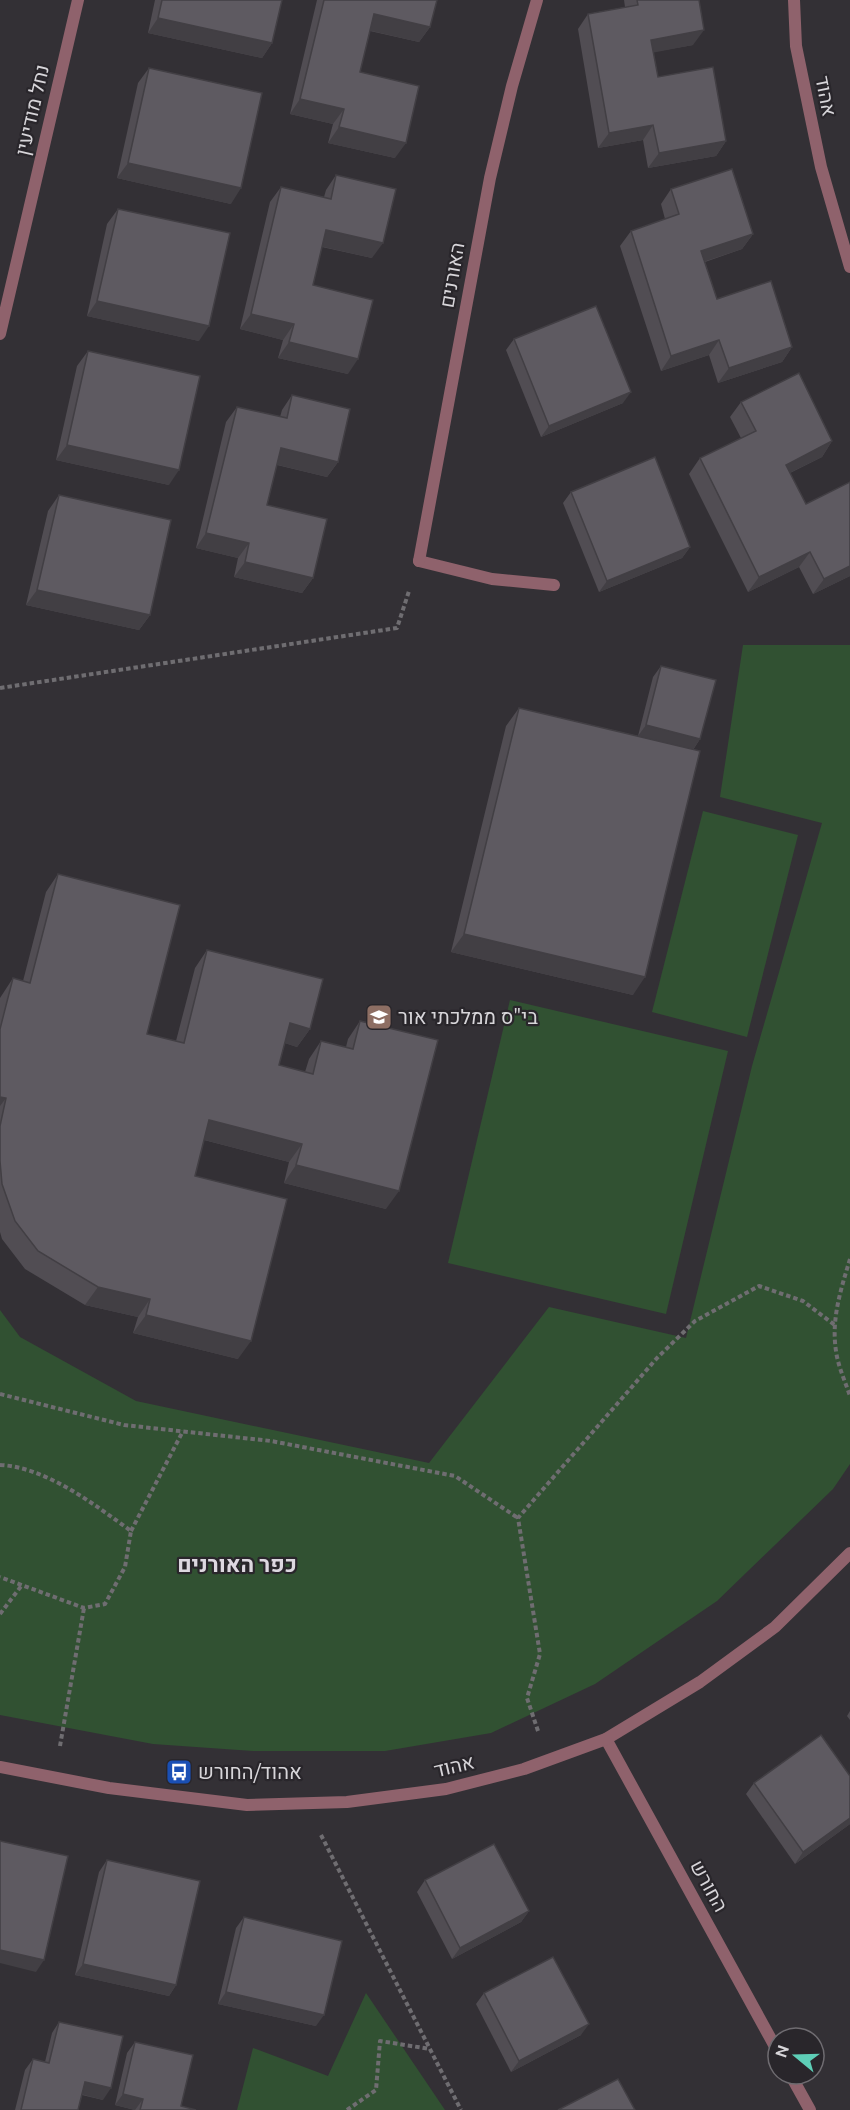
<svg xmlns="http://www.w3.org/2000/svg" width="850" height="2110" font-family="Ubuntu,Heebo,sans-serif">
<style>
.green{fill:#315132}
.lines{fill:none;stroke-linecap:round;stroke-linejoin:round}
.path{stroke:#6f6d71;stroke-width:4;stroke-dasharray:4.5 3;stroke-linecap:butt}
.service{stroke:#8f626c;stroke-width:12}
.minor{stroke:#8f626c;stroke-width:12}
.tertiary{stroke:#8f626c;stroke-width:12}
.wall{fill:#514d53}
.shaded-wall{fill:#423f44}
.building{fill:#5e5a61;stroke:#423f44;stroke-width:1.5}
.labels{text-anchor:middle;stroke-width:4.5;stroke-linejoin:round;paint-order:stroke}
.street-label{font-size:20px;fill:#d7d5d9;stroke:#29262b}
.poi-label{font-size:20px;fill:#d7d5d9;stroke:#29262b;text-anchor:start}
.quarter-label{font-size:22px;font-weight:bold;fill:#ddd8e0;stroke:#29262b}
</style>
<rect width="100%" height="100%" fill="#333035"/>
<!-- green -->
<g class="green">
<polygon points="743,645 850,645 850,1464 833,1489 717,1601 595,1684 491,1733 385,1751 253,1751 153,1744 0,1715 0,1310 20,1337 136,1401 429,1463 549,1307 686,1338 752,1066 822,823 720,797"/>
<polygon points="703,811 798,835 747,1037 652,1012"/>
<polygon points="510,1000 728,1051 666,1314 448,1263"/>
<polygon points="366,1993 445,2110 237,2110 253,2048 328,2076"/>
</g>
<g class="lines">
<!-- path -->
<g class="path">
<polyline points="0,688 397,628 409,591"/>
<path d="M850 1259C841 1289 831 1319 836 1351 838 1366 845 1381 850 1396"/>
<polyline points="0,1394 124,1425 271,1441 455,1476 518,1518"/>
<path d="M0 1465C46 1467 95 1505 131 1531L125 1567 105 1604 84 1608 0 1577"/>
<polyline points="131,1531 183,1431"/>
<polyline points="0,1614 22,1585"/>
<polyline points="538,1731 527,1698 540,1654 518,1518 657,1358 695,1321 759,1286 803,1301 836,1326"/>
<polyline points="60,1746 84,1608"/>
<polyline points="321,1835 461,2110"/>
<polyline points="347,2110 376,2090 380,2041 430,2049"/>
</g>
<!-- service -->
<polyline class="service" points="419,561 492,579 554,585"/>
<!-- minor -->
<g class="minor">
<polyline points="419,561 490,178 512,86 537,0"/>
<polyline points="606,1739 778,2052"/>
<polyline points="790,2074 810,2110"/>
</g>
<!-- tertiary -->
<g class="tertiary">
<polyline points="794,0 796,46 821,167 850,267"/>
<polyline points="0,334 78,0"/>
<polyline points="0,1767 109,1788 247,1805 347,1802 446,1789 524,1769 606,1739 700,1682 775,1627 850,1553"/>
</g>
</g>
<!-- wall -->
<g class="wall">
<polygon points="155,0 282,0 272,43 262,58 148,33"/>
<polygon points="317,0 437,0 430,27 419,42 370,31 360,72 395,158 328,143 333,124 290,114"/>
<polygon points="624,0 699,0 693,45 653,52 658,77 726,141 716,156 648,168 643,140 598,148 578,29 588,14 625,7"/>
<polygon points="149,68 231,204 117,178 138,83"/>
<polygon points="336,175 372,258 322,247 313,285 348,374 278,358 283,340 240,329 270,202 281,187 324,197 326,190"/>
<polygon points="671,189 753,234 742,249 705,262 717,299 792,347 782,362 718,383 709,355 661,371 620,246 631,231 665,219 661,204"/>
<polygon points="118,209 199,341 87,316 107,224"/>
<polygon points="514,339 623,403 541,437 506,350"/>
<polygon points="88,351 169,485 56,460 77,366"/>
<polygon points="292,395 338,462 327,477 277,465 267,505 313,578 302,593 234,577 238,558 196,548 226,422 237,407 280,417 282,410"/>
<polygon points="741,402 832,441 822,457 790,473 806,504 850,482 850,576 813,594 799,567 748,592 689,474 700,458 741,438 730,417"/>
<polygon points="571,492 690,547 682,558 599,592 563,503"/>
<polygon points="59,495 150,615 139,630 26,605 48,511"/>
<polygon points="661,666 700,739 693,750 633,995 451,952 506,726 519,708 638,736 653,677"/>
<polygon points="58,874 147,1034 176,1041 195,968 207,950 310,1029 297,1047 285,1043 279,1065 305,1072 309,1059 321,1041 346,1047 348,1039 360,1021 386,1209 284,1183 289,1162 204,1140 195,1176 238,1359 133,1333 138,1317 85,1305 25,1269 2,1239 0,1232 0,998 13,978 23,981 46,892"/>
<polygon points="850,1711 850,1720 847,1716"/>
<polygon points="850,1776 850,1824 795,1864 746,1794 754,1783"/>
<polygon points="107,1860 176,1985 169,1996 75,1975 99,1872"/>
<polygon points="425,1880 529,1911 521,1922 452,1959 417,1892"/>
<polygon points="244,1917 316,2026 218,2004 236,1928"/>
<polygon points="484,1993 581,2035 511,2072 476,2004"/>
<polygon points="59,2022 103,2100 82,2095 78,2110 15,2110 25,2070 33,2059 45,2062 52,2033"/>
<polygon points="135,2042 181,2106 196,2110 135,2110 115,2105 127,2053"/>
</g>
<!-- shaded-wall -->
<g class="shaded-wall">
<polygon points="374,14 430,27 419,42 363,29"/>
<polygon points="158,18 272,43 262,58 148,33"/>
<polygon points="704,30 693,45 641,55 651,40"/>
<polygon points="300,99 344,109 333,124 290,114"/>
<polygon points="653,125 643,140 598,148 609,133"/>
<polygon points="339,127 406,143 395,158 328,143"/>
<polygon points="726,141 716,156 648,168 659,153"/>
<polygon points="128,163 241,188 231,204 117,178"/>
<polygon points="326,230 383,243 372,258 315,245"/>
<polygon points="753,234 742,249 691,266 701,251"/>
<polygon points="97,301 209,326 199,341 87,316"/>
<polygon points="251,314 294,324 283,340 240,329"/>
<polygon points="719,340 709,355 661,371 671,356"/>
<polygon points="289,342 358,359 348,374 278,358"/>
<polygon points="792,347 782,362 718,383 729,368"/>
<polygon points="631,392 623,403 541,437 549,426"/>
<polygon points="832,441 822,457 775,480 786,465"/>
<polygon points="67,445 179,470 169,485 56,460"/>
<polygon points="281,448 338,462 327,477 270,463"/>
<polygon points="206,533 249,543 238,558 196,548"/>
<polygon points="690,547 682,558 599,592 607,581"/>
<polygon points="810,552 799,567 748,592 759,577"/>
<polygon points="245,562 313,578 302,593 234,577"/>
<polygon points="850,566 850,576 813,594 824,579"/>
<polygon points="37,590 150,615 139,630 26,605"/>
<polygon points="646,725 700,739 692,751 638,736"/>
<polygon points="464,934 645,977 633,995 451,952"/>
<polygon points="290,1023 310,1029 297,1047 278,1041"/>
<polygon points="0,1097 6,1098 0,1106"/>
<polygon points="209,1120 302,1144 289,1162 197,1138"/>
<polygon points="296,1165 399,1191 386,1209 284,1183"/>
<polygon points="98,1287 150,1299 138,1317 85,1305"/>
<polygon points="146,1315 251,1341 238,1359 133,1333"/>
<polygon points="850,1818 850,1824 795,1864 803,1852"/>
<polygon points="529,1911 521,1922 452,1959 460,1948"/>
<polygon points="0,1950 44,1960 36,1972 0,1963"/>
<polygon points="83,1964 176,1985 169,1996 75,1975"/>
<polygon points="226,1992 324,2015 316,2026 218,2004"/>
<polygon points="589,2024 581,2035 511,2072 519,2061"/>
<polygon points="85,2082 111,2088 103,2100 77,2093"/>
<polygon points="123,2094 143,2099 135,2110 115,2105"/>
</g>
<!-- building -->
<g class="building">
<polygon points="162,0 282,0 272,43 158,18"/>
<polygon points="324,0 437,0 430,27 374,14 360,72 419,86 406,143 339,127 344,109 300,99"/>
<polygon points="637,0 699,0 704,30 651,40 658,77 713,67 726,141 659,153 653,125 609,133 588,14 638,5"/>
<polygon points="149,68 262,93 241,188 128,163"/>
<polygon points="732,169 753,234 701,251 717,299 771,281 792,347 729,368 719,340 671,356 631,231 679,214 671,189"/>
<polygon points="336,175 396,189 383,243 326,230 313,285 373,300 358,359 289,342 294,324 251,314 281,187 331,199"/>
<polygon points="118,209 230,233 209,326 97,301"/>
<polygon points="596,306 631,392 549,426 514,339"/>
<polygon points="88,351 200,376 179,470 67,445"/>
<polygon points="799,373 832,441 786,465 806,504 850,482 850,566 824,579 810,552 759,577 700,458 756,431 741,402"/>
<polygon points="292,395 350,409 338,462 281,448 267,505 327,519 313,578 245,562 249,543 206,533 237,407 287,418"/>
<polygon points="655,457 690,547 607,581 571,492"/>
<polygon points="59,495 171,520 150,615 37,590"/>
<polygon points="661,666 716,680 700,739 646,725"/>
<polygon points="519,708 700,751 645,977 464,934"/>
<polygon points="58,874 180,905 147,1034 184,1043 207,950 323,979 310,1029 290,1023 279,1065 313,1074 321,1041 353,1049 360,1021 438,1040 399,1191 296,1165 302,1144 209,1120 195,1176 287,1199 251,1341 146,1315 150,1299 98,1287 38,1251 15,1221 2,1184 0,1161 0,1126 6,1098 0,1097 0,1029 13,978 30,983"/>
<polygon points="821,1735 850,1776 850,1818 803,1852 754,1783"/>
<polygon points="0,1841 68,1856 44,1960 0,1950"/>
<polygon points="494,1844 529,1911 460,1948 425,1880"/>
<polygon points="107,1860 200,1881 176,1985 83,1964"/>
<polygon points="244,1917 342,1941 324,2015 226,1992"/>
<polygon points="553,1957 589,2024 519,2061 484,1993"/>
<polygon points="59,2022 123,2036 111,2088 85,2082 78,2110 21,2110 33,2059 49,2063"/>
<polygon points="135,2042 193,2055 181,2106 196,2110 140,2110 143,2099 123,2094"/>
<polygon points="618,2079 635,2110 558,2110"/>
</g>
<!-- icons -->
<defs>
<symbol id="school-square" viewBox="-11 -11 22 22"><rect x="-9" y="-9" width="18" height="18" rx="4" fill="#8d6e63" stroke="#29262b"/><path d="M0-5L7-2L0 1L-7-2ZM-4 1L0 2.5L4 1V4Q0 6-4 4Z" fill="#fff"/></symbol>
<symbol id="bus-square" viewBox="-11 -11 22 22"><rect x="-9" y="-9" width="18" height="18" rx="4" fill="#1a4fb4" stroke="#29262b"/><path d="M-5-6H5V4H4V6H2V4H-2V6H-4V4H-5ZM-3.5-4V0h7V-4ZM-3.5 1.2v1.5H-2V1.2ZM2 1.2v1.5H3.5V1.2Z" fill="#fff"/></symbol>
</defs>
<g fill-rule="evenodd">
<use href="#school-square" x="364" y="1002" width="30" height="30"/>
<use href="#bus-square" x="164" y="1757" width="30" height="30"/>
</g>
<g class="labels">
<!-- street labels -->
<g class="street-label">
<text transform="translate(826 96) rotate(79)" y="7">אהוד</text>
<text transform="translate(32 110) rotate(-77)" y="7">נחל מודיעין</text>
<text transform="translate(452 275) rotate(-80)" y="7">האורנים</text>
<text transform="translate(454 1766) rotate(-13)" y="7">אהוד</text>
<text transform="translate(709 1886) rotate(61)" y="7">החורש</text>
</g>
<!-- poi labels -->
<g class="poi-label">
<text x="398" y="1024">בי"ס ממלכתי אור</text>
<text x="198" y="1779">אהוד/החורש</text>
</g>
<!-- quarter labels -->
<g class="quarter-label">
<text x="237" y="1572">כפר האורנים</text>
</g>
</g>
<!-- north arrow -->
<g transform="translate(796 2056) rotate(289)"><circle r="28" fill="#29262b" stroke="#6f6c71" stroke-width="1.5"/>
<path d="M0-4.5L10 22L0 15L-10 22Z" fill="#5eceb7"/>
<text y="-9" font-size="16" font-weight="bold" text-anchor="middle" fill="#d7d5d9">N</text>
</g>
</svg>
